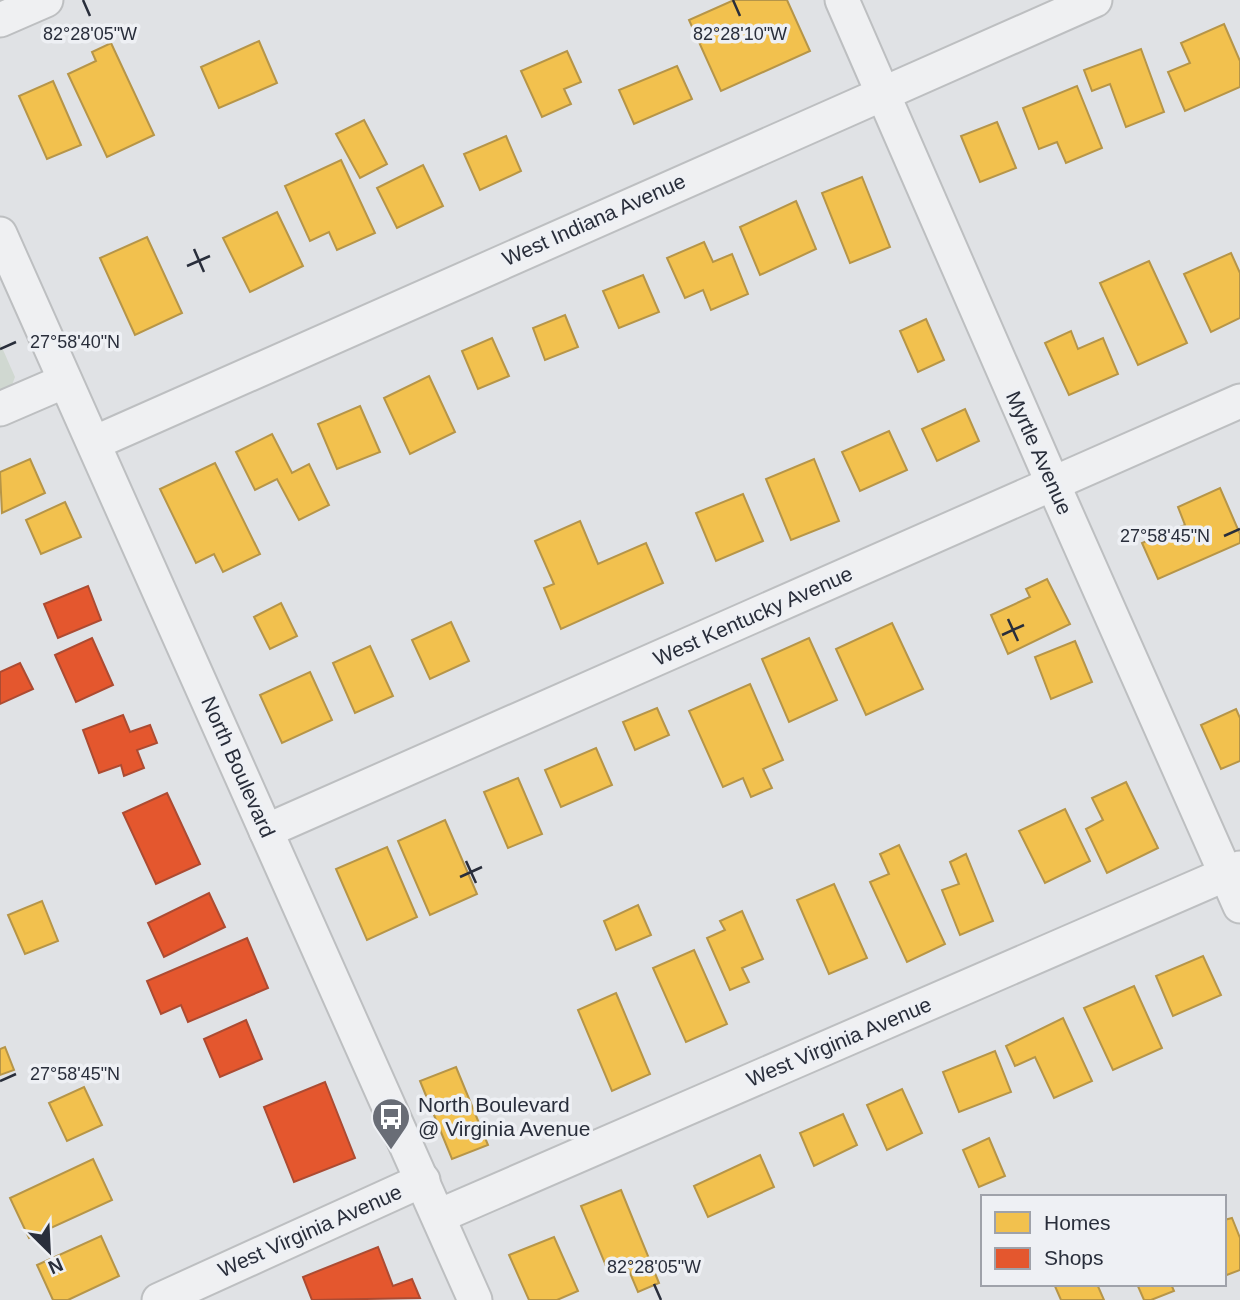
<svg xmlns="http://www.w3.org/2000/svg" width="1240" height="1300" font-family="Arial,sans-serif">
<style>
.green{fill:#d0d8d1}
.homes{fill:#f2c14e;stroke:#b69548;stroke-width:2}
.shops{fill:#e4572e;stroke:#ac4b32;stroke-width:2}
.lines{fill:none;stroke-linecap:round;stroke-linejoin:round}
.minor-casing{stroke:#bdbfc1;stroke-width:37}
.minor{stroke:#eff0f2;stroke-width:33}
.ticks{fill:none;stroke:#292e3b;stroke-width:2.5}
.labels{text-anchor:middle;stroke-width:7;stroke-linejoin:round;paint-order:stroke}
.street-label{font-size:21px;fill:#292e3b;stroke:#eef0f4}
.poi-label{font-size:21px;fill:#292e3b;stroke:#eef0f4;text-anchor:start}
.ticks-label{font-size:18px;text-anchor:middle;fill:#292e3b;stroke:#eef0f4;stroke-width:7;stroke-linejoin:round;paint-order:stroke}
</style>
<rect width="100%" height="100%" fill="#e0e2e5"/>
<!-- green -->
<polygon class="green" points="0,343 15,377 12,385 0,390"/>
<!-- homes -->
<g class="homes">
<polygon points="734,0 787,0 810,51 721,91 689,20"/>
<polygon points="1224,24 1240,61 1240,87 1185,111 1168,72 1190,63 1181,43"/>
<polygon points="259,41 277,83 219,108 201,67"/>
<polygon points="111,43 154,135 107,157 68,74 96,61 92,52"/>
<polygon points="1141,49 1164,112 1126,127 1110,84 1092,91 1084,70"/>
<polygon points="567,51 581,82 564,89 571,104 542,117 521,71"/>
<polygon points="677,66 692,99 634,124 619,90"/>
<polygon points="53,81 81,145 47,159 19,96"/>
<polygon points="1077,86 1102,148 1066,163 1057,142 1039,149 1023,108"/>
<polygon points="364,120 387,164 360,178 336,134"/>
<polygon points="997,122 1016,168 980,182 961,136"/>
<polygon points="506,136 521,171 480,190 464,154"/>
<polygon points="341,160 375,233 337,250 329,232 310,241 285,186"/>
<polygon points="423,165 443,206 397,228 377,188"/>
<polygon points="862,177 890,247 850,263 822,193"/>
<polygon points="796,201 816,249 760,275 740,227"/>
<polygon points="277,212 303,266 250,292 223,238"/>
<polygon points="147,237 182,313 135,335 100,258"/>
<polygon points="704,242 713,262 732,254 748,294 711,310 703,290 685,298 667,258"/>
<polygon points="1231,253 1240,273 1240,318 1211,332 1184,274"/>
<polygon points="1149,261 1187,343 1138,365 1100,283"/>
<polygon points="643,275 659,312 619,328 603,291"/>
<polygon points="565,315 578,347 545,360 533,328"/>
<polygon points="926,319 944,360 918,372 900,331"/>
<polygon points="1071,331 1078,349 1103,338 1118,374 1069,395 1045,343"/>
<polygon points="492,338 509,376 478,389 462,351"/>
<polygon points="429,376 455,432 410,454 384,398"/>
<polygon points="360,406 380,452 337,469 318,424"/>
<polygon points="965,409 979,441 937,461 922,429"/>
<polygon points="889,431 907,470 860,491 842,452"/>
<polygon points="272,434 292,473 309,464 329,505 299,520 277,479 255,490 236,452"/>
<polygon points="30,459 45,493 2,513 0,472"/>
<polygon points="814,459 839,521 791,540 766,479"/>
<polygon points="215,463 260,554 223,572 214,554 196,563 160,489"/>
<polygon points="1220,488 1240,534 1240,543 1158,579 1142,543 1185,525 1178,507"/>
<polygon points="743,494 763,541 716,561 696,513"/>
<polygon points="65,502 81,537 41,554 26,520"/>
<polygon points="580,521 598,564 646,543 663,583 561,629 544,588 554,584 535,541"/>
<polygon points="1047,579 1070,624 1008,654 991,615 1030,597 1026,589"/>
<polygon points="281,603 297,636 270,649 254,617"/>
<polygon points="451,622 469,661 430,679 412,640"/>
<polygon points="892,623 923,689 866,715 836,649"/>
<polygon points="809,638 837,700 789,722 762,659"/>
<polygon points="1075,641 1092,682 1051,699 1035,657"/>
<polygon points="370,646 393,696 355,713 333,663"/>
<polygon points="310,672 332,720 282,743 260,695"/>
<polygon points="750,684 783,760 763,769 772,788 751,797 743,778 723,787 689,711"/>
<polygon points="657,708 669,735 635,750 623,722"/>
<polygon points="1236,709 1240,718 1240,761 1221,769 1201,725"/>
<polygon points="596,748 612,785 561,807 545,770"/>
<polygon points="518,778 542,834 508,848 484,792"/>
<polygon points="1126,782 1158,848 1107,873 1086,829 1103,820 1092,798"/>
<polygon points="1065,809 1090,861 1045,883 1019,831"/>
<polygon points="445,820 477,894 430,915 398,841"/>
<polygon points="899,845 945,944 907,962 870,882 889,874 880,854"/>
<polygon points="387,847 417,917 367,940 336,869"/>
<polygon points="966,854 993,921 960,935 942,890 959,884 950,862"/>
<polygon points="834,884 867,958 829,974 797,900"/>
<polygon points="42,901 58,941 25,954 8,915"/>
<polygon points="638,905 651,935 616,950 604,921"/>
<polygon points="742,911 763,959 742,968 749,982 730,990 707,938 725,930 720,921"/>
<polygon points="694,950 727,1024 686,1042 653,968"/>
<polygon points="1203,956 1221,995 1173,1016 1156,976"/>
<polygon points="1134,986 1162,1048 1113,1070 1084,1008"/>
<polygon points="616,993 650,1074 612,1091 578,1010"/>
<polygon points="1063,1018 1092,1081 1054,1098 1035,1057 1015,1066 1006,1046"/>
<polygon points="5,1047 14,1070 0,1075 0,1049"/>
<polygon points="995,1051 1011,1092 959,1112 943,1072"/>
<polygon points="456,1067 488,1145 452,1159 420,1081"/>
<polygon points="84,1087 102,1125 67,1141 49,1103"/>
<polygon points="902,1089 922,1133 887,1150 867,1105"/>
<polygon points="843,1114 857,1145 814,1166 800,1133"/>
<polygon points="989,1138 1005,1176 979,1187 963,1150"/>
<polygon points="760,1155 774,1187 708,1217 694,1186"/>
<polygon points="93,1159 112,1200 29,1238 10,1198"/>
<polygon points="621,1190 659,1283 638,1292 627,1266 609,1273 581,1206"/>
<polygon points="1232,1218 1240,1238 1240,1270 1224,1276 1224,1220"/>
<polygon points="101,1236 119,1276 68,1300 53,1300 37,1265"/>
<polygon points="554,1237 578,1291 557,1300 529,1300 509,1255"/>
<polygon points="1054,1284 1097,1284 1104,1300 1061,1300"/>
<polygon points="1137,1284 1171,1284 1174,1291 1151,1300 1144,1300"/>
</g>
<!-- shops -->
<g class="shops">
<polygon points="88,586 101,620 58,638 44,604"/>
<polygon points="92,638 113,685 76,702 55,655"/>
<polygon points="20,663 33,689 0,704 0,672"/>
<polygon points="123,715 130,732 150,725 157,743 137,750 144,768 124,776 121,765 99,773 83,730"/>
<polygon points="167,793 200,864 156,884 123,813"/>
<polygon points="209,893 225,927 164,957 148,923"/>
<polygon points="247,938 268,988 188,1022 181,1005 161,1014 147,981"/>
<polygon points="246,1020 262,1059 220,1077 204,1039"/>
<polygon points="325,1082 355,1158 294,1182 264,1107"/>
<polygon points="378,1247 393,1286 412,1279 420,1298 312,1300 303,1277"/>
</g>
<g class="lines">
<defs>
<g id="minor">
<polyline points="842,0 1053,484 1240,906"/>
<polyline points="0,20 46,0"/>
<polyline points="0,234 475,1300"/>
<polyline points="0,409 65,381"/>
<polyline points="94,443 1095,0"/>
<polyline points="266,831 1240,401"/>
<polyline points="439,1216 1240,868"/>
<polyline points="159,1300 423,1180"/>
</g>
</defs>
<!-- minor casing -->
<use href="#minor" class="minor-casing"/>
<!-- minor -->
<use href="#minor" class="minor"/>
</g>
<!-- ticks -->
<path class="ticks" d="M83 0 90 16M733 0 740 16M194 249 204 272M187 266 210 256M0 349 16 342M1224 536 1240 529M1008 619 1018 641M1002 635 1024 625M466 861 476 883M460 877 482 867M0 1081 16 1074M654 1284 661 1300"/>
<!-- icons -->
<defs>
<symbol id="bus-pin" viewBox="-11 -11 22 30"><path d="M0 17L-7.5 6A9.5 9.5 0 1 1 7.5 6Z" fill="#696d76" stroke="#eef0f4"/><path d="M-5-6H5V4H4V6H2V4H-2V6H-4V4H-5ZM-3.5-4V0h7V-4ZM-3.5 1.2v1.5H-2V1.2ZM2 1.2v1.5H3.5V1.2Z" fill="#fff"/></symbol>
</defs>
<g fill-rule="evenodd">
<use href="#bus-pin" x="369" y="1095" width="44" height="60"/>
</g>
<g class="labels">
<!-- street labels -->
<g class="street-label">
<text transform="translate(594 220) rotate(-24)" y="7">West Indiana Avenue</text>
<text transform="translate(1039 453) rotate(66)" y="7">Myrtle Avenue</text>
<text transform="translate(753 616) rotate(-24)" y="7">West Kentucky Avenue</text>
<text transform="translate(238 767) rotate(66)" y="7">North Boulevard</text>
<text transform="translate(839 1042) rotate(-23)" y="7">West Virginia Avenue</text>
<text transform="translate(310 1231) rotate(-24)" y="7">West Virginia Avenue</text>
</g>
<!-- poi labels -->
<g class="poi-label">
<text x="418" y="1112">North Boulevard<tspan x="418" dy="24">@ Virginia Avenue</tspan></text>
</g>
</g>
<g class="ticks-label">
<text x="90" y="40">82°28'05"W</text>
<text x="740" y="40">82°28'10"W</text>
<text x="75" y="348">27°58'40"N</text>
<text x="1165" y="542">27°58'45"N</text>
<text x="75" y="1080">27°58'45"N</text>
<text x="654" y="1273">82°28'05"W</text>
</g>
<!-- legend -->
<rect x="981" y="1195" width="245" height="91" fill="#eef0f4" stroke="#9fa2aa" stroke-width="2"/>
<rect x="995" y="1212" width="35" height="21" fill="#f2c14e" stroke="#9fa2aa" stroke-width="2"/>
<text x="1044" y="1230" font-size="21" fill="#292e3b">Homes</text>
<rect x="995" y="1248" width="35" height="21" fill="#e4572e" stroke="#9fa2aa" stroke-width="2"/>
<text x="1044" y="1265" font-size="21" fill="#292e3b">Shops</text>
<!-- north arrow -->
<g transform="translate(49 1251) rotate(156)" stroke="#eef0f4" stroke-width="5" paint-order="stroke">
<path d="M0-5L12 26L0 18L-12 26Z" fill="#292e3b"/>
<text y="-10" font-size="19" font-weight="bold" text-anchor="middle" fill="#292e3b">N</text>
</g>
</svg>
